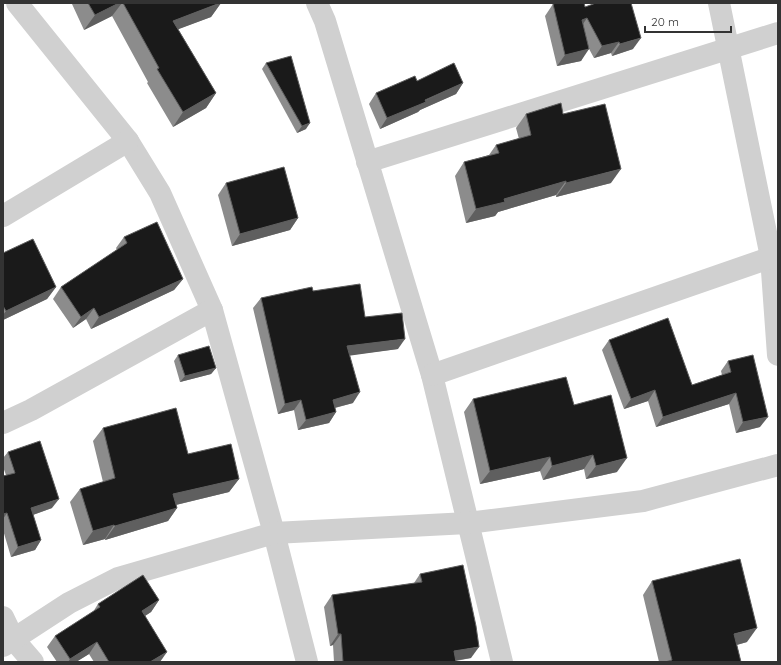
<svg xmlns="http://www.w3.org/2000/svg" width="781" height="665" font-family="Quicksand,sans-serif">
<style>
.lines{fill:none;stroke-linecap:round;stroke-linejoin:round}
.minor{stroke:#d0d0d0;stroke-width:22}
.wall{fill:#8c8c8c}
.shaded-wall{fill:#5f5f5f}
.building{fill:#1a1a1a;stroke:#5f5f5f}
</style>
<rect width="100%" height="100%" fill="#fff"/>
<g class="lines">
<!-- minor -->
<g class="minor">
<polyline points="17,3 128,141 160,193 212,310 274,533 307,662"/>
<polyline points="317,3 325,21 432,375 502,662"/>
<polyline points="719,3 771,257 778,355"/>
<polyline points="367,162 778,33"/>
<polyline points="3,216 128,141"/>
<polyline points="432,375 778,255"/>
<polyline points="3,423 31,410 212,310"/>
<polyline points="3,617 14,640 33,662"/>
<polyline points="3,646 69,603 118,578 274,533 468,523 643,501 778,465"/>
</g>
</g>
<!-- wall -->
<g class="wall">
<polygon points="73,3 221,3 211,17 178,29 216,93 206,108 173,127 147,83 148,82 112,16 84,30 72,4"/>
<polygon points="553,4 585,7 633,49 612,56 611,53 594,58 588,47 581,61 557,66 545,16"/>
<polygon points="266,63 306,129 297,133 262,69"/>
<polygon points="463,83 456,94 420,110 418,112 380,129 369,104 376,93"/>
<polygon points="526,114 563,114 611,183 556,197 556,195 498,212 495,216 466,223 455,176 464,162 489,155 496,145 519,139 516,128"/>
<polygon points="226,183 298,218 290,230 232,246 218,195"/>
<polygon points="124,237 183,279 174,290 91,329 86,319 73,328 53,299 61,287 117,250 116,248"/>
<polygon points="3,253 56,287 47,299 3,320"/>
<polygon points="313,291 365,317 398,349 350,355 353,403 335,408 336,412 329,423 298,430 294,410 278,414 253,308 261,298"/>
<polygon points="609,340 692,385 722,375 721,371 728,361 760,427 736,433 729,404 656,427 648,401 624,409 602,350"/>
<polygon points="178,355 216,368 211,374 180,382 174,361"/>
<polygon points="473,399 574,405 617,472 586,479 584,469 543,480 540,471 480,484 464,412"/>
<polygon points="103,428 239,479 229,492 176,505 177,508 168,521 105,540 105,539 83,545 70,502 80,489 103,482 93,441"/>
<polygon points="8,452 52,508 33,515 41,540 35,550 11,557 3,530 3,476 6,475 3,467 3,458"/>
<polygon points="420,574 471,658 456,661 456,662 334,662 333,645 330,646 324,607 332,595 414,583"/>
<polygon points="652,581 747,642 737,645 741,662 659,662 643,595"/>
<polygon points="159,600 151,612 145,616 160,662 94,662 89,654 76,662 57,662 47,647 55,636 93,612 98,604"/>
</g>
<!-- shaded-wall -->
<g class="shaded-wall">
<polygon points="119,3 122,3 112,16 84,30 95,15"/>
<polygon points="221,3 211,17 163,35 173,21"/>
<polygon points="587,18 579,30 582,20"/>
<polygon points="641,38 633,49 612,56 620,44"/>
<polygon points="619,42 611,53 594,58 602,46"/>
<polygon points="589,49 581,61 557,66 565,55"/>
<polygon points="463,83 456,94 420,110 418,112 380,129 387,118"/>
<polygon points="216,93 206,108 173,127 183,112"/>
<polygon points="310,123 306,129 297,133 302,126"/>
<polygon points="621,169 611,183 556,197 566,183"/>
<polygon points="566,181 556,195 498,212 495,216 466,223 476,209 504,199"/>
<polygon points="298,218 290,230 232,246 240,234"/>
<polygon points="183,279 174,290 91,329 99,317"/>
<polygon points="56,287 47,299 3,320 3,315 6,311"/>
<polygon points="94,308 86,319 73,328 81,317"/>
<polygon points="405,339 398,349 340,357 347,346"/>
<polygon points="216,368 211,374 180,382 185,376"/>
<polygon points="655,390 648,401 624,409 631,399"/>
<polygon points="360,392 353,403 326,410 333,400"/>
<polygon points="736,393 729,404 656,427 663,417"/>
<polygon points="301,400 294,410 278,414 285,404"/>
<polygon points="336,412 329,423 298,430 306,420"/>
<polygon points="768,417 760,427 736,433 743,422"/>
<polygon points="593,455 584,469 543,480 552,466"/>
<polygon points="550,457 540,471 480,484 490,471"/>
<polygon points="627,458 617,472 586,479 596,466"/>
<polygon points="239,479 229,492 163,508 173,494"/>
<polygon points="59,499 52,508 24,518 31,508"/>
<polygon points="177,508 168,521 105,540 115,526"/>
<polygon points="7,513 3,519 3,514"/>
<polygon points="114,525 105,539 83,545 93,531"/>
<polygon points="41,540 35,550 11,557 18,547"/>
<polygon points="159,600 151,612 134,623 142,611"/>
<polygon points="757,628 747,642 725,648 734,634"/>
<polygon points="338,634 341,634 333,645 330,646"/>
<polygon points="97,642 89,654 76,662 68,662 70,659"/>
<polygon points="479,647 471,658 446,662 454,651"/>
<polygon points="167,652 160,662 150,662"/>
</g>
<!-- building -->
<g class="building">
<polygon points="88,3 119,3 95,15"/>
<polygon points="123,3 220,3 173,21 216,93 183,112 157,69 159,68"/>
<polygon points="557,3 584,3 585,7 596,3 631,3 641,38 620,44 619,42 602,46 587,18 582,20 589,49 565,55 553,4"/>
<polygon points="291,56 310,123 302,126 266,63"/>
<polygon points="454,63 463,83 425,100 426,102 387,118 376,93 415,76 417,81"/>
<polygon points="561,103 563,114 605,104 621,169 566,183 566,181 504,199 505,202 476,209 464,162 499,153 496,145 531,135 526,114"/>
<polygon points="284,167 298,218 240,234 226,183"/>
<polygon points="157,222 183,279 99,317 94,308 81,317 61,287 127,243 124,237"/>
<polygon points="33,239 56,287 6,311 3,306 3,253"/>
<polygon points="360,284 365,317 402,313 405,339 347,346 360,392 333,400 336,412 306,420 301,400 285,404 261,298 312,287 313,291"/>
<polygon points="668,318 692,385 731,372 728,361 753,355 768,417 743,422 736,393 663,417 655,390 631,399 609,340"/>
<polygon points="209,346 216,368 185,376 178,355"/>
<polygon points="566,377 574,405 611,395 627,458 596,466 593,455 552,466 550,457 490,471 473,399"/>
<polygon points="176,408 188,454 231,444 239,479 173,494 177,508 115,526 114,525 93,531 80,489 115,478 103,428"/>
<polygon points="40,441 59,499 31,508 41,540 18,547 7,513 3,514 3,476 15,473 8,452"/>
<polygon points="740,559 757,628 734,634 741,662 665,662 672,660 652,581"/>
<polygon points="463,565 476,626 479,647 454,651 456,662 343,662 341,634 338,634 332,595 422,582 420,574"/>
<polygon points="143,575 159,600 142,611 167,652 150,662 109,662 97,642 70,659 55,636 100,607 98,604"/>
</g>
<!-- border -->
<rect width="781" height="665" fill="none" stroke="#333333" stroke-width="8"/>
<!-- scale -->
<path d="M645 26v6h86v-6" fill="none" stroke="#333333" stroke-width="2"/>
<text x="651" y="26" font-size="12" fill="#333333" stroke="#ffffff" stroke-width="3" paint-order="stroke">20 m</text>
</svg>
